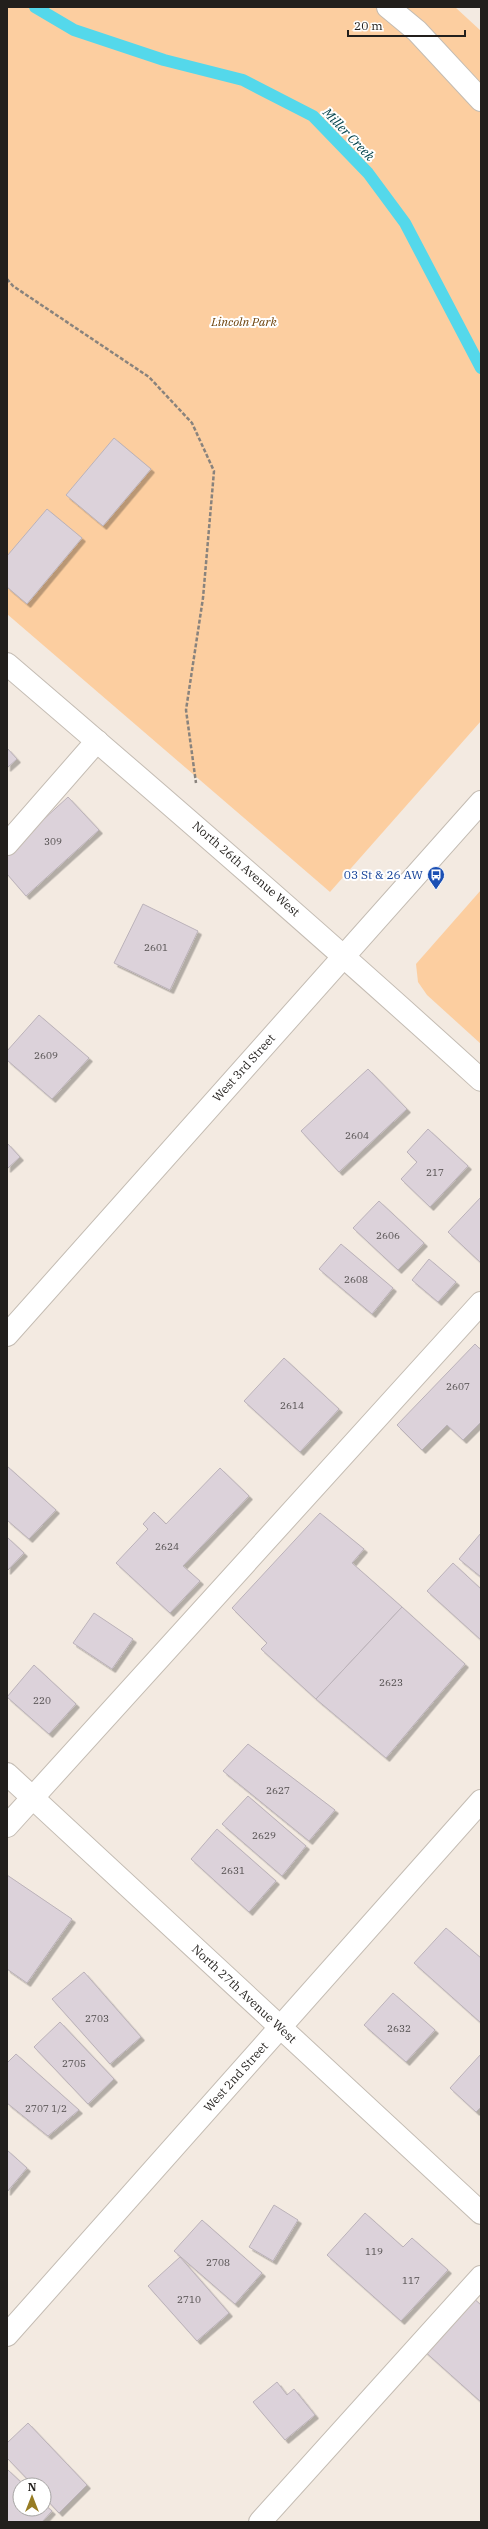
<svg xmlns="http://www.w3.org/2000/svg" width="488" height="2529" font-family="'IBM Plex Serif',serif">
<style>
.green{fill:#fccea0}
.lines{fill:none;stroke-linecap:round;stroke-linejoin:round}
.stream{stroke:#54d8eb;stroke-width:12}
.building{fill:#dcd2da;stroke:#bbb2b9;filter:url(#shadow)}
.lane-casing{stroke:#c4bcb3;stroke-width:24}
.street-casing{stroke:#c4bcb3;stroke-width:24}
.secondary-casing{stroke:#c4bcb3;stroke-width:24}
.path{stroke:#89837d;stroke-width:2.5;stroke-dasharray:4 2;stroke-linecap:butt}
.lane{stroke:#fff;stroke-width:22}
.street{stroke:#fff;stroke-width:22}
.secondary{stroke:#fff;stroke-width:22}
.labels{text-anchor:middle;stroke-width:4;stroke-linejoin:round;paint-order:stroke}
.number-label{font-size:10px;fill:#504c4c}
.park-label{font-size:12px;font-style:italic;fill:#6d420a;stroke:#fff}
.street-label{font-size:12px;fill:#221f1c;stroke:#fff}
.transit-label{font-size:12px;fill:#164399;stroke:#fff;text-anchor:end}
.water-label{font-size:13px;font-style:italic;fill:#06444c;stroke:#fff}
</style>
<defs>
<filter id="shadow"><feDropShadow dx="3.5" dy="3.5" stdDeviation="0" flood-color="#0004"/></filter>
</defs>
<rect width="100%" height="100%" fill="#f3eae1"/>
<!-- green -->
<g class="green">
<polygon points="7,7 455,7 481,31 481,721 330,892 7,614"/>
<polygon points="481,890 481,1044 427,995 418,982 416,964"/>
</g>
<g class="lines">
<!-- stream -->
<polyline class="stream" points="35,7 74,30 164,60 243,80 313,116 368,173 405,223 481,368"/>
</g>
<!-- building -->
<g class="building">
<polygon points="114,438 151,469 103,526 66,495"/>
<polygon points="47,509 82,538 27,604 7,587 7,556"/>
<polygon points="7,748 17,759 7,768"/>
<polygon points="68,797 99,830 26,896 7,874 7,853"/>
<polygon points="143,904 198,931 170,990 114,963"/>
<polygon points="39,1015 89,1058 52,1099 7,1060 7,1051"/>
<polygon points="368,1069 407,1109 339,1172 301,1131"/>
<polygon points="428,1129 468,1166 430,1207 401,1179 417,1162 407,1152"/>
<polygon points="7,1143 20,1157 7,1169"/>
<polygon points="481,1197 481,1263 448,1232"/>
<polygon points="379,1201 424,1243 398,1270 353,1228"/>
<polygon points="341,1244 393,1288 372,1314 319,1269"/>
<polygon points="429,1259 456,1282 438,1302 412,1280"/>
<polygon points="475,1344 481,1350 481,1422 463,1440 447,1425 422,1450 397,1425"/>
<polygon points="284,1358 339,1409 300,1452 244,1401"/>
<polygon points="7,1466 56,1510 29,1539 7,1520"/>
<polygon points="220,1468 249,1496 183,1566 200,1581 170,1613 116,1563 148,1529 143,1524 154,1512 166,1524"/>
<polygon points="320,1513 364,1549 352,1563 402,1607 316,1699 261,1649 267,1643 232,1608"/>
<polygon points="481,1533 481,1577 459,1559"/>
<polygon points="7,1537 24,1553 7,1571"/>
<polygon points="453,1563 481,1589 481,1640 427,1591"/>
<polygon points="402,1607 465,1664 386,1758 316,1699"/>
<polygon points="94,1613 133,1639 112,1669 73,1643"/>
<polygon points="34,1665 76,1704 49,1734 7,1697"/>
<polygon points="248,1744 335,1810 309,1841 223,1771"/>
<polygon points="248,1796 306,1846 282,1876 222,1824"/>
<polygon points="217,1829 276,1881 249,1912 191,1859"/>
<polygon points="7,1875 72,1919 27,1983 7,1969"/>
<polygon points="446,1928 481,1958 481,2023 414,1963"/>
<polygon points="84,1972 141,2037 110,2064 52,1999"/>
<polygon points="393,1993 435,2030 406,2062 364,2025"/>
<polygon points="60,2022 114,2079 88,2104 34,2047"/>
<polygon points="16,2054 79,2110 48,2136 7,2103 7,2063"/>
<polygon points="481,2054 481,2107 476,2112 450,2088"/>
<polygon points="7,2150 27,2168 7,2192"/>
<polygon points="274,2205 298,2220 273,2261 249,2247"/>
<polygon points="365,2213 403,2247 412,2238 448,2270 401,2321 327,2255"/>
<polygon points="202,2220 262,2273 235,2304 174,2251"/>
<polygon points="180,2257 229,2313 197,2341 148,2286"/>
<polygon points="471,2296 481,2305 481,2402 422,2349"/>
<polygon points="277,2382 287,2395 294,2389 315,2415 285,2440 253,2402"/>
<polygon points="28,2423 87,2485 59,2513 44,2497 44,2485 33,2485 7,2458 7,2443"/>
<polygon points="7,2469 24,2485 20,2485 20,2509 44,2509 44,2504 52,2511 42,2522 7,2522"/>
</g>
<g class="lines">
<defs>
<g id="lane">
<polyline points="388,7 417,31 481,100"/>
<polyline points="7,844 97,741"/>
<polyline points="7,1826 481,1303"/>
<polyline points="260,2522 481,2277"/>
</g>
<g id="street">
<path d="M7 664C167 801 325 938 481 1080"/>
<polyline points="7,2335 481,1801"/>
</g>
<g id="secondary">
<polyline points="7,1335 481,802"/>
<polyline points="7,1774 481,2213"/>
</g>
</defs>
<!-- lane casing -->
<use href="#lane" class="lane-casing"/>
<!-- street casing -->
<use href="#street" class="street-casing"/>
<!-- secondary casing -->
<use href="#secondary" class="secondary-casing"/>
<!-- path -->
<polyline class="path" points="7,279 13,286 149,377 192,423 214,471 203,598 186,710 196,783"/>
<!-- lane -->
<use href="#lane" class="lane"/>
<!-- street -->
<use href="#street" class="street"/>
<!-- secondary -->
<use href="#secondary" class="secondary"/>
</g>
<!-- icons -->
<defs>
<symbol id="bus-pin" viewBox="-11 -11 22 30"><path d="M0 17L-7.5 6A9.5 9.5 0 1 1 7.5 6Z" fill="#1a4fb4" stroke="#fff"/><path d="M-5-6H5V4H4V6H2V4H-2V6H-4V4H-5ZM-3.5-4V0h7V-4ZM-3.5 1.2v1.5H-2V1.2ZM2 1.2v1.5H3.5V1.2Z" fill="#fff"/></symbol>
</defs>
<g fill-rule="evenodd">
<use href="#bus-pin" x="426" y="865" width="20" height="27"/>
</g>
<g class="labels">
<!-- number labels -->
<g class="number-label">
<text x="53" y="845">309</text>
<text x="156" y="951">2601</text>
<text x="46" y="1059">2609</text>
<text x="357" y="1139">2604</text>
<text x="435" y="1176">217</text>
<text x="388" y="1239">2606</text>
<text x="356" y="1283">2608</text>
<text x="458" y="1390">2607</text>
<text x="292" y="1409">2614</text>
<text x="167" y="1550">2624</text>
<text x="391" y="1686">2623</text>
<text x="42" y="1704">220</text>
<text x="278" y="1794">2627</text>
<text x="264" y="1839">2629</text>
<text x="233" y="1874">2631</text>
<text x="97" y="2022">2703</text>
<text x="399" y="2032">2632</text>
<text x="74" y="2067">2705</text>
<text x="46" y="2112">2707 1/2</text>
<text x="374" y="2255">119</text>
<text x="218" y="2266">2708</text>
<text x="411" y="2284">117</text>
<text x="189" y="2303">2710</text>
</g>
<!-- park labels -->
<g class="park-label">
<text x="244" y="326">Lincoln Park</text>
</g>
<!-- street labels -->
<g class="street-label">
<text transform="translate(246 869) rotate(41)" y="4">North 26th Avenue West</text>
<text transform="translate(244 1068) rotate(-48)" y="4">West 3rd Street</text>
<text transform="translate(244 1994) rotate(43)" y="4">North 27th Avenue West</text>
<text transform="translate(236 2077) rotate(-48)" y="4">West 2nd Street</text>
</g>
<!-- transit labels -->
<g class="transit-label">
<text x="423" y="879">03 St &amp; 26 AW</text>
</g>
<!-- water labels -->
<g class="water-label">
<text transform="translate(349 134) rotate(46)" y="5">Miller Creek</text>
</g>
</g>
<!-- border -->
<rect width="488" height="2529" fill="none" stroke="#221f1c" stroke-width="16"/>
<!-- north arrow -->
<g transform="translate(32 2497)"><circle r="19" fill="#ffffff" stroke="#a7a5a4"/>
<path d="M0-3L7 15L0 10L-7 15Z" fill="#977c24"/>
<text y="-6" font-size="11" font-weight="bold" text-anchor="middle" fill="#221f1c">N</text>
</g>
<!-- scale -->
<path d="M348 30v6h117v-6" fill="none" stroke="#221f1c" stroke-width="2"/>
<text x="354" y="30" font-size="12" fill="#221f1c" stroke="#ffffff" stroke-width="3" paint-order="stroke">20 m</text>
</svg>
